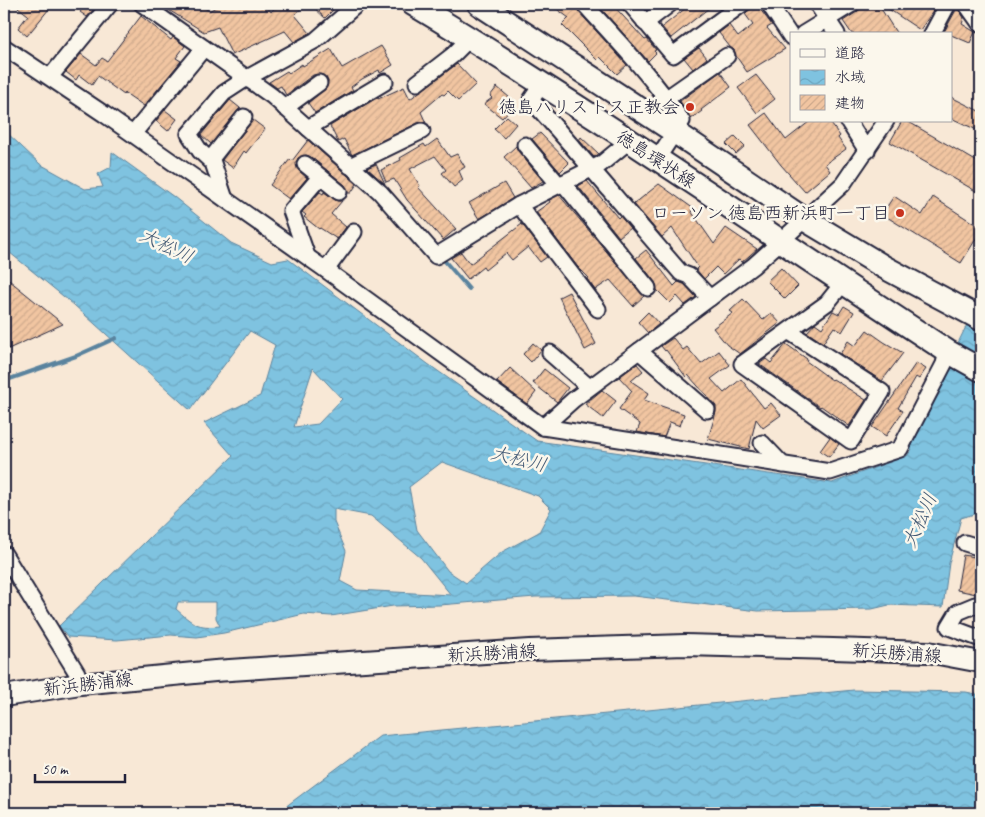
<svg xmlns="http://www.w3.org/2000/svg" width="985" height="817" font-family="Caveat,'Klee One',sans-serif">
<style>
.water{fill:url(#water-waves);stroke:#5a839e;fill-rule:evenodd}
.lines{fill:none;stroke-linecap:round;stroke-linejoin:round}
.stream{stroke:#5a839e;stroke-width:4}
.building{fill:url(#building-hatch);stroke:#22223b}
.street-casing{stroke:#22223b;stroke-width:19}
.secondary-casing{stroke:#22223b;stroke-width:24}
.primary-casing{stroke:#22223b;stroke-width:26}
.street{stroke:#fbf7ec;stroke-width:15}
.secondary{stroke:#fbf7ec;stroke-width:20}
.primary{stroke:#fbf7ec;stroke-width:22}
.poi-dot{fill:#c8321e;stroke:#fbf7ec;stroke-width:2}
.labels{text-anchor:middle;stroke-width:5;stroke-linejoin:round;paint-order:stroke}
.poi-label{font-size:18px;fill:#22223b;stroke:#fbf7ec;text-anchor:end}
.street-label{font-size:18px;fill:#22223b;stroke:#fbf7ec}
.water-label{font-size:19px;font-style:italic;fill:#435a75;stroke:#fbf7ec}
</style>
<defs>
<pattern id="water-waves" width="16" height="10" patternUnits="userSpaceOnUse" patternTransform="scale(1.25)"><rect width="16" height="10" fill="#7fc3e0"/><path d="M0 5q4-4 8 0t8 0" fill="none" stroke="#6da7c1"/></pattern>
<pattern id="building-hatch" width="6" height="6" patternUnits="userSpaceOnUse" patternTransform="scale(1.25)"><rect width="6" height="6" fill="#f1c5a1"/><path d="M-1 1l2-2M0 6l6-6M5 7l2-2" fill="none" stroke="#cea98c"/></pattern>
</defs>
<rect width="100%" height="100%" fill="#f8e8d6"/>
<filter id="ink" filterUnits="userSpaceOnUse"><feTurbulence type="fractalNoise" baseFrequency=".02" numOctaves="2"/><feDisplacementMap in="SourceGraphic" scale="10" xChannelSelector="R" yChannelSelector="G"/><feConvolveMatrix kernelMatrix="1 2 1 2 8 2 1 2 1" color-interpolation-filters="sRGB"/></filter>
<g filter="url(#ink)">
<!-- water -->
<g class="water">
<path d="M4 130 40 164 85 189 103 187 98 174 111 167 112 152 174 197 231 243 272 262 288 259 428 364 537 441 832 483 907 456 912 449 907 447 981 296V453L978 459 981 471V512L961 518 949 563 943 607 889 605 872 609 758 611 634 596 535 597 440 605 393 606 331 616 304 614 224 633 197 637 171 635 117 640 68 637 59 626 233 456 204 423 260 396 275 345 250 331 190 410 74 305 4 248ZM313 368 342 399 318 424 294 427ZM442 462 538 496 551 509 539 532 502 552 466 583 448 571 417 530 409 487ZM334 509 371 516 421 558 451 595 357 590 340 581 346 551 334 522ZM178 602H216V618L220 626C197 628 193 624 176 609Z"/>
<polygon points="854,690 966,692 981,695 981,813 277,813 380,736"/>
</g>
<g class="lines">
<!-- stream -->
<g class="stream">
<polyline points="443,259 469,289"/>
<polyline points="4,381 76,356 116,338"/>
</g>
</g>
<!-- building -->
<g class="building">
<polygon points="14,4 53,4 27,36 18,28 28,15"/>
<polygon points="87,4 98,4 87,17 80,12"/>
<polygon points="159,4 199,4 209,11 221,4 265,4 271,12 278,4 305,4 295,15 310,33 294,42 285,31 232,55 218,27 204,32"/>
<polygon points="310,4 339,4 325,18"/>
<polygon points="550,4 575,4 577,10 627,65 617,74 600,57 597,60 562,25 569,18"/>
<polygon points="597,4 612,4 645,40 647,39 656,50 654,51 656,53 648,61"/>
<polygon points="691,4 714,4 671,38 662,27"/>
<polygon points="756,4 772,25 767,28 785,49 747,72 736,56 734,50 730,47 719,33 729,25 738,37 753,25 745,14"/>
<polygon points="861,4 878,4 897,34 852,34 843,21 857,12"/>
<polygon points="881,4 938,4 920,30"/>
<polygon points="956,10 960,11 964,18 962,24 975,32 970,43 944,32"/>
<polygon points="141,16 171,40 173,37 185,46 176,58 181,61 144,106 125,93 124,95 98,76 92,85 79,75 76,80 66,72 81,54 96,65 102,58 107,61"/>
<polygon points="381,46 393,65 380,73 379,70 362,79 351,87 353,90 315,113 308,103 327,87 328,81 323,75 318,74 313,75 286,95 281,86 277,88 269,82 287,71 289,73 302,64 303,66 331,49 342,68"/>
<polygon points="699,48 707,58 693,69 684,58"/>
<polygon points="457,64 476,84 458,101 448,91 444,95 442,94 421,112 426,123 418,123 352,155 344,139 338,142 330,126 375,99 378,98 378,99 404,87 410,99"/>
<polygon points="720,72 731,87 701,110 702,111 691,119 680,101"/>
<polygon points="756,75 775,99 757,113 738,88"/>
<polygon points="497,87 516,103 502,118 484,104 492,98 490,96"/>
<polygon points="951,97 981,112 981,122 977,130 951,118"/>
<polygon points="230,100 240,108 211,144 201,135"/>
<polygon points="165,110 177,119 168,131 156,121"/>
<polygon points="766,113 786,140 810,121 829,121 840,136 838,138 846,149 825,164 830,171 805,192 781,165 750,125"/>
<polygon points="507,116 516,124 504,138 494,129"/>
<polygon points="253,120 265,129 246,153 244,151 233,168 222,160"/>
<polygon points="902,121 907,121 981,164 981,194 890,142"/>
<polygon points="540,133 569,163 560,172 532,139"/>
<polygon points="735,136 745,146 736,154 726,144"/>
<polygon points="581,137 599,154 594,157 579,140"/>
<polygon points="437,139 450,157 457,154 465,167 459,171 463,180 454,187 442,173 446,170 435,156 410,169 420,186 418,187 456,229 443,240 407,200 394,179 386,182 381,170 401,160 400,158 424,144 426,147"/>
<polygon points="308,140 357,184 351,193 348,193 345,185 311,157 306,155 298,158 296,163 299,171 307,178 289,199 270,185 290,159 292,161"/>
<polygon points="516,146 518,151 543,181 531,188 504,157"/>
<polygon points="376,164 385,184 367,168"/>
<polygon points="587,181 618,218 620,216 630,228 619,237 578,186"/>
<polygon points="504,183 513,198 479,219 469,203"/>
<polygon points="659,184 694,209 691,211 714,244 726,228 757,249 742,262 739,259 723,274 716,267 704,279 696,269 698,267 672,228 662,237 634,204"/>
<polygon points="320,192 323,194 324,192 337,201 342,201 331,214 346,227 337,239 320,228 319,229 304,217 306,215 302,212"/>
<polygon points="559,195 644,296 633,306 610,280 595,290 587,279 589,278 577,266 536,212 550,202 549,200"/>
<polygon points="894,196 922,215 933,197 981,228 981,231 961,263 882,214"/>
<polygon points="522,224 547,257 540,262 528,247 512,260 506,253 485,270 483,267 468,279 451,258 461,252 470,264"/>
<polygon points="646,250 674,286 678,282 684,284 696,297 685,305 677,296 670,303 657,290 655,282 636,258"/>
<polygon points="781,268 798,286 785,299 767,281"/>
<polygon points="4,276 63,324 4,351"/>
<polygon points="569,292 596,344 585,350 559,297"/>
<polygon points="743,299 763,320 771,313 780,323 740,354 727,345 713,328 733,313 730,311"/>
<polygon points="844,306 854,312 842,332 834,327 823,343 807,332 815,323 822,328 833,311 839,314"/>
<polygon points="648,312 659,324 648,333 638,322"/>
<polygon points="867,330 884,342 903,353 882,381 840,354 848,341 855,346"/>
<polygon points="673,338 683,350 687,347 701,364 719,351 730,365 711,379 724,393 741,379 764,408 771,403 781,415 763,428 756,419 749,449 708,439 716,412 716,406 688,375 686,377 666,350 665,351 661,346"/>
<polygon points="533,343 541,350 531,362 523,354"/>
<polygon points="786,344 807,359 806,361 832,380 833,379 866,400 849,426 821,406 820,407 759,364 766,359 771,363"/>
<polygon points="916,363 926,369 919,379 916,377 898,408 903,411 886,436 872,427"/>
<polygon points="637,364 643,371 631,381 649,393 644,400 684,414 680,426 670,422 664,437 637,432 640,424 619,409 632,391 619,377"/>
<polygon points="510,368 536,392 527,404 497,382"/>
<polygon points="544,369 568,388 557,402 533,383"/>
<polygon points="602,390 616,401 603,418 585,404"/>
<polygon points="830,437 839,444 829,457 820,451"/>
<polygon points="963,555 981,558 981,595 957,590"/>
</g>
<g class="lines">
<defs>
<g id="street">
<polyline points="142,4 272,96 380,192 436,256 519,205 601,164 629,141"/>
<path d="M584 4C619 42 654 79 682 121L657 159"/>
<polyline points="630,4 673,55 742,4"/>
<polyline points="769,4 791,37"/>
<polyline points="817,4 837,34"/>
<polyline points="966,4 981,25"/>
<polyline points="645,23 670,4"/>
<polyline points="803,34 852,4"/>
<polyline points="932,34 948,4"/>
<polyline points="4,47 104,114 326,270 543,427 830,472 900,449 944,364 947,351"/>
<polyline points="50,77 110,4"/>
<polyline points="417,83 453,55 470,38"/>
<path d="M542 84 531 100C582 156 631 216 681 273L689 276 710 298"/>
<polyline points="667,98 727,56"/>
<polyline points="285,108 319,83"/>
<polyline points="848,121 867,151"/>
<polyline points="308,128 385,82"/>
<polyline points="133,134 204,48"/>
<polyline points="525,145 559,185"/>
<polyline points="210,160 244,117"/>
<polyline points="305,164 339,192"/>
<polyline points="350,166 422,131"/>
<polyline points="563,183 648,288"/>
<polyline points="225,199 213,163 200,151 189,134 224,93 247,78 316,40 357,4"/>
<polyline points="519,205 598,309"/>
<polyline points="307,256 291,211 320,177"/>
<polyline points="326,270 354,232"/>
<polyline points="788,331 882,392 851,441 742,364 827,303 843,283"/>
<polyline points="639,351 707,410"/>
<polyline points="550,353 589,387"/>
<polyline points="543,427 573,400 753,266 781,241 843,184 886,121"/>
<polyline points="762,443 783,465"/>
<polyline points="965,543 981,548"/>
<polyline points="4,554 77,673 80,684"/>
<polyline points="981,607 975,605 958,612 949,627 981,639"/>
</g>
<polyline id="secondary" points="4,696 80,684 215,671 529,650 685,645 833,649 928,652 981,662"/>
<g id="primary">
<path d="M413 4C595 113 769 235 947 351L981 370"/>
<polyline points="479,4 675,132 804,219 884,267 981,319"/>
</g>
</defs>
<!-- street casing -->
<use href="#street" class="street-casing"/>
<!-- secondary casing -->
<use href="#secondary" class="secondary-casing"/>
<!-- primary casing -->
<use href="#primary" class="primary-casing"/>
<!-- street -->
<use href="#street" class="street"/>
<!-- secondary -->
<use href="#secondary" class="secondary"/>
<!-- primary -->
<use href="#primary" class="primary"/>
</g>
</g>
<!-- markers -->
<g class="poi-dot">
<circle cx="690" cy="107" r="5"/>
<circle cx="900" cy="213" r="5"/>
</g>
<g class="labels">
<!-- poi labels -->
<g class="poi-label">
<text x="680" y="113">徳島ハリストス正教会</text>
<text x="890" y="219">ローソン 徳島西新浜町一丁目</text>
</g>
<!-- street labels -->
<g class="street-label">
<text transform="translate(656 159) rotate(33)" y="6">徳島環状線</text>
<text transform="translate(492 653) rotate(-3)" y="6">新浜勝浦線</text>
<text transform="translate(897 653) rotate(4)" y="6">新浜勝浦線</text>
<text transform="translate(88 684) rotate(-7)" y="6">新浜勝浦線</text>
</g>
<!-- water labels -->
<g class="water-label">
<text transform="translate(167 245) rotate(26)" y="7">大松川</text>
<text transform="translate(519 458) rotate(14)" y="7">大松川</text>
<text transform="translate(919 520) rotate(-66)" y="7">大松川</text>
</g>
</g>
<!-- margin -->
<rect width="985" height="817" fill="none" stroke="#fbf7ec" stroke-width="20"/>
<rect x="10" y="10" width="965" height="797" fill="none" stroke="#22223b" stroke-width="2" filter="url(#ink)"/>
<!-- legend -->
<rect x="790" y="32" width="162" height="90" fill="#fbf7ec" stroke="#a4a2a5"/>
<rect x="800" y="49" width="25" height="8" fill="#fbf7ec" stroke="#a4a2a5"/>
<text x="835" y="58" font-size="15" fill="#22223b">道路</text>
<rect x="800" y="70" width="25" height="15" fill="url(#water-waves)" stroke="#a4a2a5"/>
<text x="835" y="82" font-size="15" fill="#22223b">水域</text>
<rect x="800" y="95" width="25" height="15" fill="url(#building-hatch)" stroke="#a4a2a5"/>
<text x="835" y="108" font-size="15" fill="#22223b">建物</text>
<!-- scale -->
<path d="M35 774v8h90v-8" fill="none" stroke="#22223b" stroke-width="2.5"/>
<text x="42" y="774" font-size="15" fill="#22223b" stroke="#fbf7ec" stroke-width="4" paint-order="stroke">50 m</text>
</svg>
